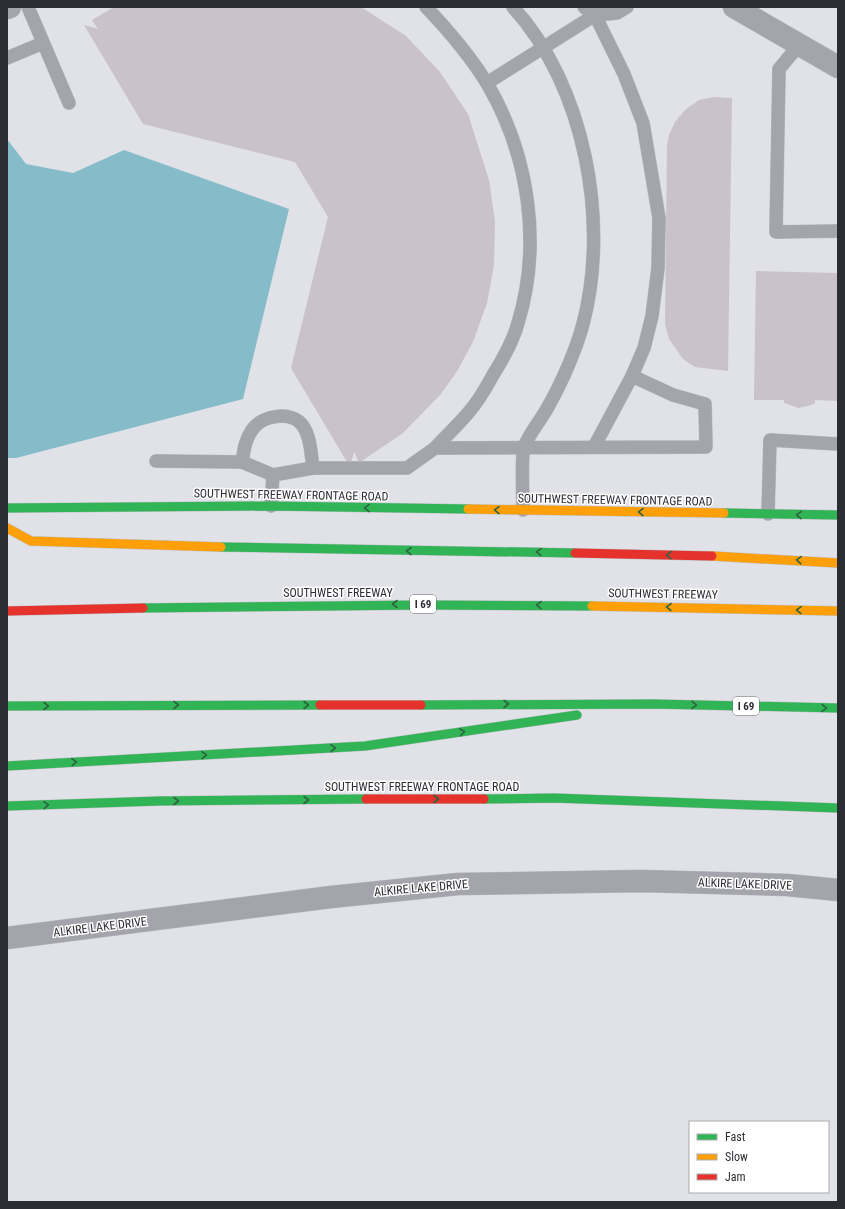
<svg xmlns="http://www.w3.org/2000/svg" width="845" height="1209" font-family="'Roboto Condensed',sans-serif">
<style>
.water{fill:#86bcca}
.building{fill:#c9c1cb}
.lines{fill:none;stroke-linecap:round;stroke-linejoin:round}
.lane-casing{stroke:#bdbfc3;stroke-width:14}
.street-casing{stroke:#bdbfc3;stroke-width:23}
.fast-casing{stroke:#bdbfc3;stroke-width:10}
.slow-casing{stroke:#bdbfc3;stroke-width:10}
.jam-casing{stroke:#bdbfc3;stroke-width:10}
.lane{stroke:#a4a4ac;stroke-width:13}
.street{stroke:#a4a4ac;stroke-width:22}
.fast{stroke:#30b455;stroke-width:9}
.slow{stroke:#ff9f0a;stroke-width:9}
.jam{stroke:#e5322d;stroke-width:9}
.oneway{stroke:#2e6340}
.labels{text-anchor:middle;stroke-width:3;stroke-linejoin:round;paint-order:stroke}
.shield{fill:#fff;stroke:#6b6c70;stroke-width:1}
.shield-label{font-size:11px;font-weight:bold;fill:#2c2d32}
.street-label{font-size:12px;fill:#2c2d32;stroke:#fff}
</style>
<rect width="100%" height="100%" fill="#e0e2e8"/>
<!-- water -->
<polygon class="water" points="7,139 26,164 73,173 124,150 289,209 243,399 16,458 7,458"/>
<!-- building -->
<g class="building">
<polygon points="114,7 361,7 406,36 440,72 468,114 489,180 495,222 494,265 487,303 473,342 456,373 440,395 403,433 359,463 354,452 350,467 291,368 328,217 295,162 143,124 84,25 98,29 92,20"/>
<polygon points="714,97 732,98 728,371 695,367 683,359 669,339 665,324 667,145 669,135 675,122 685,110 699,100"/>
<polygon points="756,271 838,273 838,401 815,400 815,403 811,405 799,408 784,403 784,400 754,400"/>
</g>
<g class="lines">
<defs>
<g id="lane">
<polyline points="28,7 69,103"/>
<path d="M426 7C448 30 471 57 488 85 529 156 542 244 518 323 513 342 503 359 493 375 486 388 478 402 468 413 458 425 446 436 435 448"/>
<path d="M513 7C585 86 610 222 583 324 576 350 562 382 549 405 542 419 530 432 524 447 521 456 523 498 523 510"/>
<polyline points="584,7 595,15 624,74 643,123 659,218 658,268 652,316 644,348 632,376 594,447"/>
<polyline points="602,7 595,15 617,13 627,7"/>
<polyline points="799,45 779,69 776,232 838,231"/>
<polyline points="7,58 43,43"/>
<polyline points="487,83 595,15"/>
<polyline points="156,461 242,462 273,475"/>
<path d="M242 462C244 450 245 440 252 430 262 415 292 410 303 426 311 438 311 455 313 468"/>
<polyline points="271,506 273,475 313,468 407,468 435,448 706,447 705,404 673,395 632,376"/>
<polyline points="768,514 770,440 838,444"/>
</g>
<g id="street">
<polyline points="734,7 838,67"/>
<polyline points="7,8 10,7"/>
<polyline points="7,938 331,897 458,884 641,881 787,885 838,890"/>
</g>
<g id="fast">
<polyline points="7,508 271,506 468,509"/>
<polyline points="724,513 838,515"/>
<polyline points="221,547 575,553"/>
<polyline points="143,608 422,605 592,606"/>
<polyline points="421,705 655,704 838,708"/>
<polyline points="7,706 320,705"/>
<polyline points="7,766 365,746 577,715"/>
<polyline points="484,799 554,798 838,808"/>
<polyline points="7,806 159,801 366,799"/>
</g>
<g id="slow">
<polyline points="468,509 724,513"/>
<polyline points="7,528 31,541 221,547"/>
<polyline points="712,556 838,563"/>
<polyline points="592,606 838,611"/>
</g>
<g id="jam">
<polyline points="575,553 712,556"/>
<polyline points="7,611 143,608"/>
<polyline points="320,705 421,705"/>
<polyline points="366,799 484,799"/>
</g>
</defs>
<!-- lane casing -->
<use href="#lane" class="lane-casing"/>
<!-- street casing -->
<use href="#street" class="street-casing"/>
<!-- fast casing -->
<use href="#fast" class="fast-casing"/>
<!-- slow casing -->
<use href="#slow" class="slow-casing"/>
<!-- jam casing -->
<use href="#jam" class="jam-casing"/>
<!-- lane -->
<use href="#lane" class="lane"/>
<!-- street -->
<use href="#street" class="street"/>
<!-- fast -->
<use href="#fast" class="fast"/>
<!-- slow -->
<use href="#slow" class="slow"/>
<!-- jam -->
<use href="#jam" class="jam"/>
</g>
<!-- one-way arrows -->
<defs><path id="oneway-chevron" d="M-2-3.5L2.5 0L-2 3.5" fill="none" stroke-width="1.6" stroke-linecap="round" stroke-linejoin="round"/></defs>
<g class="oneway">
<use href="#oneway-chevron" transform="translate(367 508) rotate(-179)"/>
<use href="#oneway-chevron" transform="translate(497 510) rotate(-179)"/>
<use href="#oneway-chevron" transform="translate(641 512) rotate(-179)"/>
<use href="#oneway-chevron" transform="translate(799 515) rotate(-179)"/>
<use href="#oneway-chevron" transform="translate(409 551) rotate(-179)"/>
<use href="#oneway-chevron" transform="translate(539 552) rotate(-179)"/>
<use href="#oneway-chevron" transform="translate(669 555) rotate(-178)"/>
<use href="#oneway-chevron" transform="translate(799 560) rotate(-176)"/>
<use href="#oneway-chevron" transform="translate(395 604) rotate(180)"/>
<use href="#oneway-chevron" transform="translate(539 605) rotate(-179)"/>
<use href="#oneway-chevron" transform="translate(669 607) rotate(-179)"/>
<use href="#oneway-chevron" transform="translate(799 610) rotate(-178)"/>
<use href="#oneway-chevron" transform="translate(506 704)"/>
<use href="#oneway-chevron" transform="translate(176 705)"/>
<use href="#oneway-chevron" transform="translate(306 705)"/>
<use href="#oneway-chevron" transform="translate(694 705) rotate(1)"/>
<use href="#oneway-chevron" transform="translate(46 706)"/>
<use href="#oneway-chevron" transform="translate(824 708) rotate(2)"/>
<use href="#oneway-chevron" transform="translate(462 732) rotate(-8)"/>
<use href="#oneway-chevron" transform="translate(333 748) rotate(-3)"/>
<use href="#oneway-chevron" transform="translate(204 755) rotate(-3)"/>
<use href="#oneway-chevron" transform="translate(74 762) rotate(-3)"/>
<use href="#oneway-chevron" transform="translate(436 799)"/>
<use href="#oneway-chevron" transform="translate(306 800)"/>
<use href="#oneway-chevron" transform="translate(176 801)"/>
<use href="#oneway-chevron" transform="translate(46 805) rotate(-2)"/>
</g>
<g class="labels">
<!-- shield labels -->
<g class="shield">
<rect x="410" y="595" width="26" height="18" rx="3"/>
<rect x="733" y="697" width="26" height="18" rx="3"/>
</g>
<g class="shield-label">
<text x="423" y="608">I 69</text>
<text x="746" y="710">I 69</text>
</g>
<!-- street labels -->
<g class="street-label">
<text transform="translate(291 495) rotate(1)" y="4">SOUTHWEST FREEWAY FRONTAGE ROAD</text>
<text transform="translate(615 500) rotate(1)" y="4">SOUTHWEST FREEWAY FRONTAGE ROAD</text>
<text x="338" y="597">SOUTHWEST FREEWAY</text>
<text transform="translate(663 594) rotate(1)" y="4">SOUTHWEST FREEWAY</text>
<text x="422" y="791">SOUTHWEST FREEWAY FRONTAGE ROAD</text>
<text transform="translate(745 884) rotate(2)" y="4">ALKIRE LAKE DRIVE</text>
<text transform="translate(421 888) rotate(-5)" y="4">ALKIRE LAKE DRIVE</text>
<text transform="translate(100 927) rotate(-7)" y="4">ALKIRE LAKE DRIVE</text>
</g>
</g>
<!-- border -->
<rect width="845" height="1209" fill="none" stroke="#2c2d32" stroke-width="16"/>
<!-- legend -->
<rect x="689" y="1121" width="140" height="72" fill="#ffffff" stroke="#ababad"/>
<rect x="697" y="1134" width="20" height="6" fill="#30b455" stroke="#ababad"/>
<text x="725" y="1141" font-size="12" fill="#2c2d32">Fast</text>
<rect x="697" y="1154" width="20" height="6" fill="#ff9f0a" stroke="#ababad"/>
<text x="725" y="1161" font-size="12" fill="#2c2d32">Slow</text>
<rect x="697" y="1174" width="20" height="6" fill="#e5322d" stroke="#ababad"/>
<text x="725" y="1181" font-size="12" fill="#2c2d32">Jam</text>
</svg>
